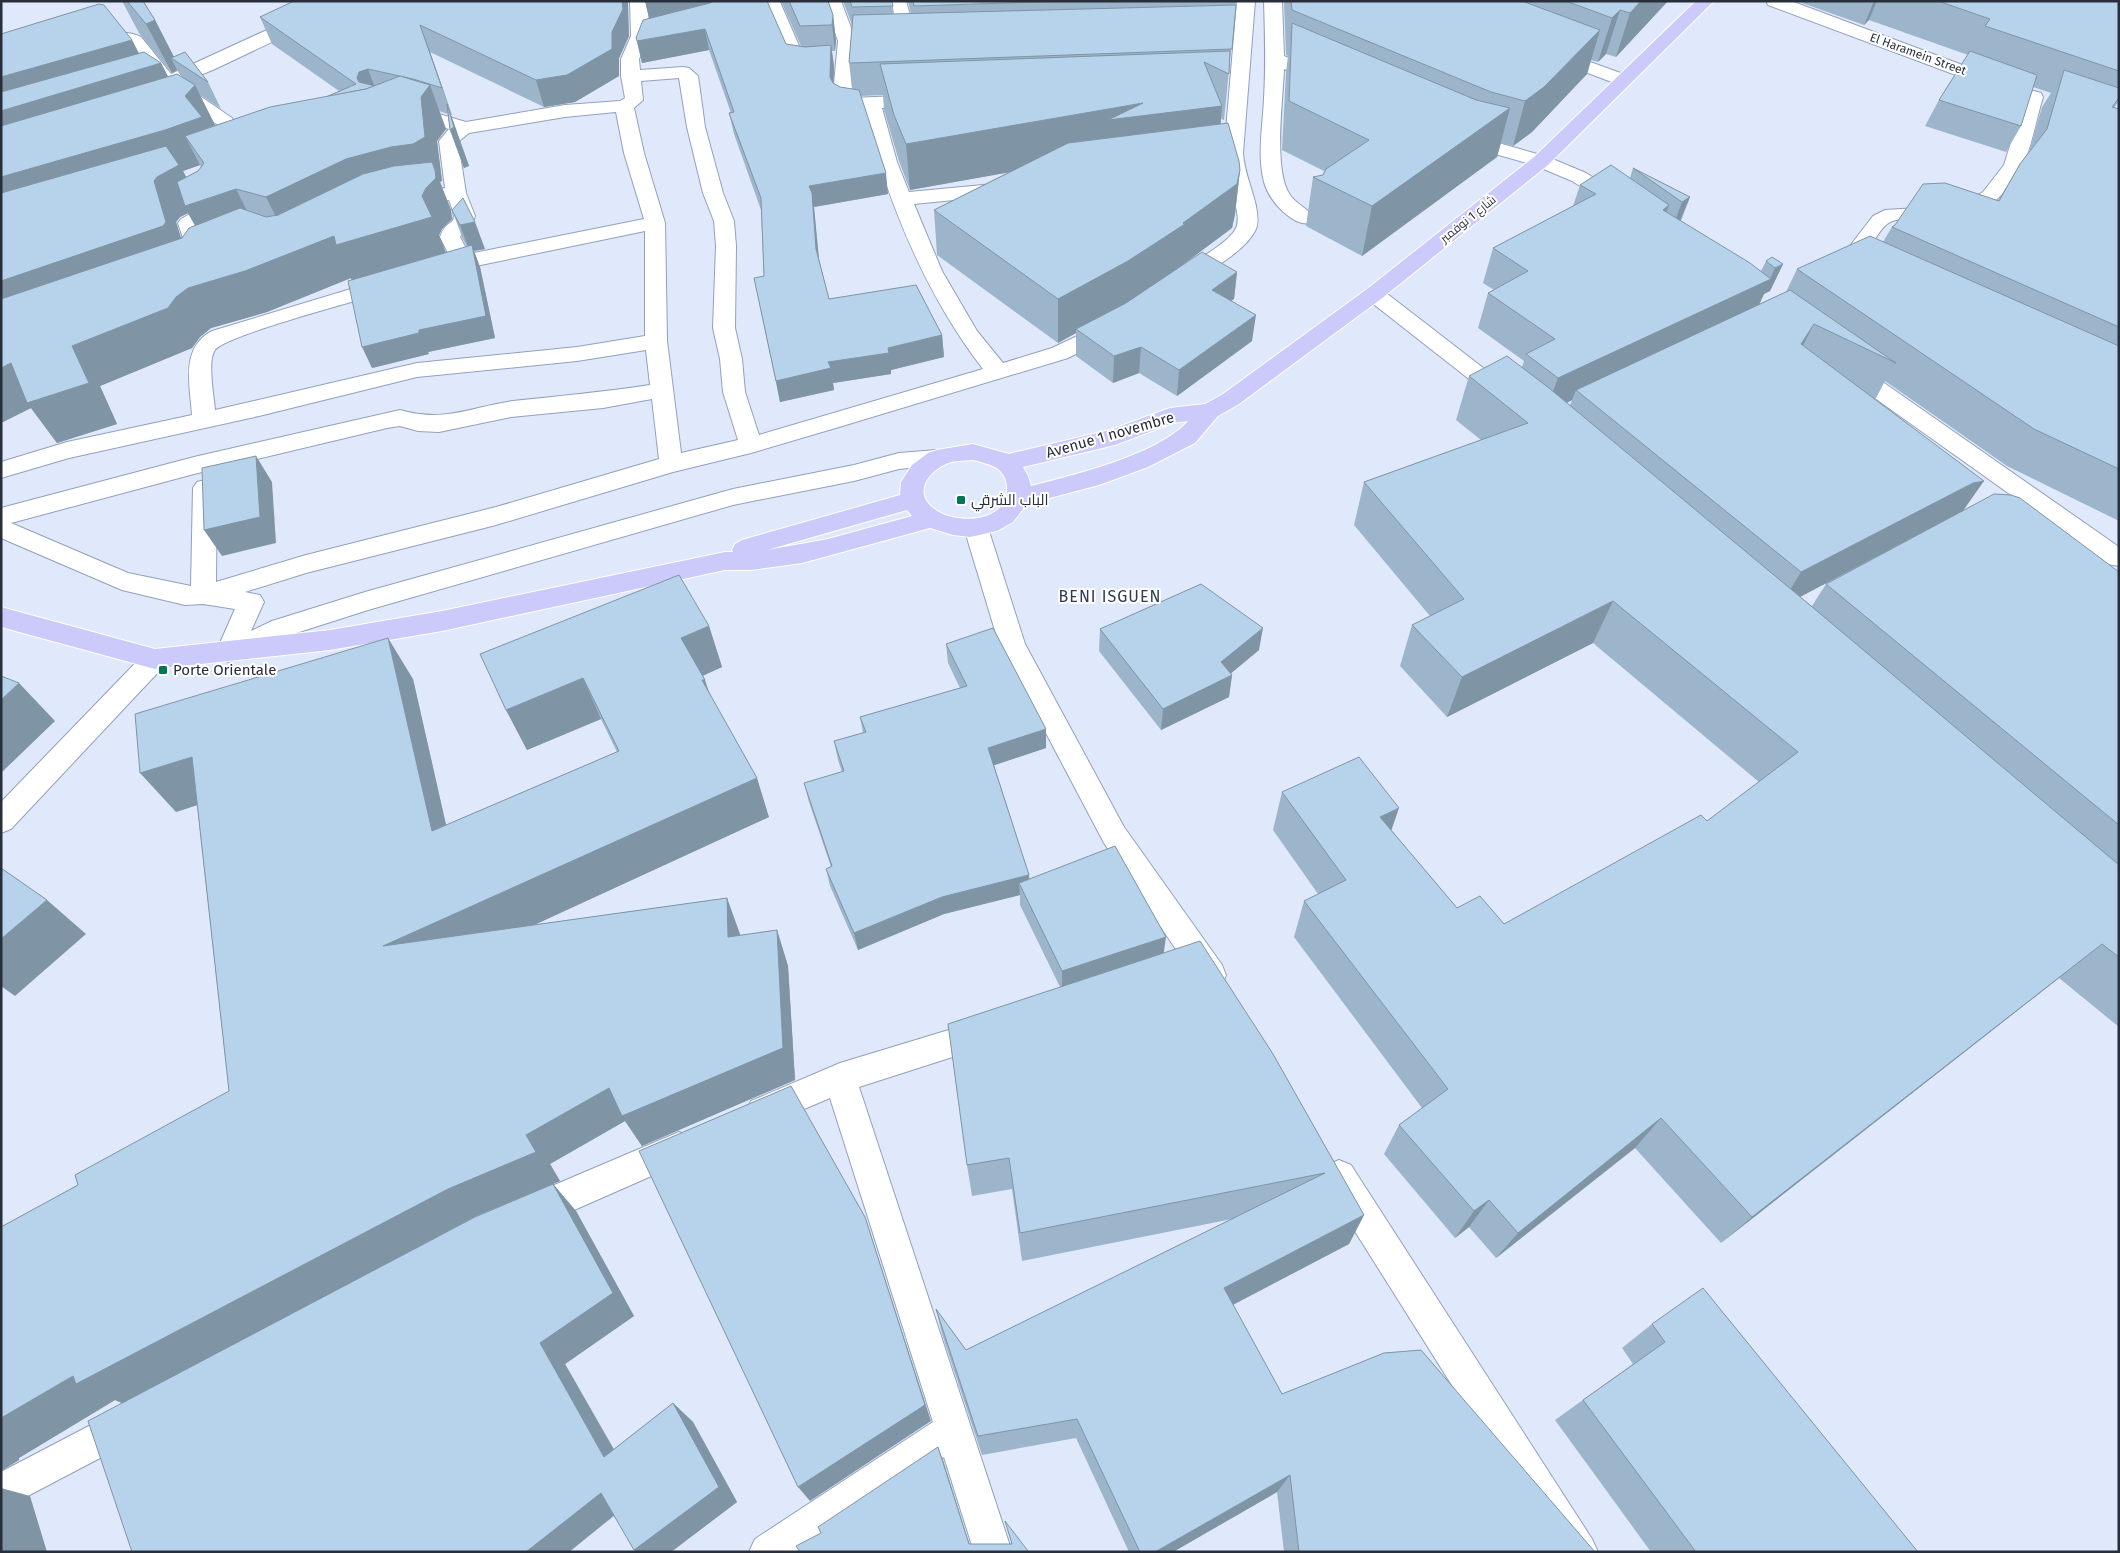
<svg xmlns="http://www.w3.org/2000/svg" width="2120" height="1553" font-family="'Fira Sans',Cairo,sans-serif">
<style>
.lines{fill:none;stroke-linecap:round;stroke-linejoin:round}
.minor-casing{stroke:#92a0bd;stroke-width:2}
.major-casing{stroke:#fff;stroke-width:2}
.minor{fill:#fff;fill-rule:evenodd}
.major{fill:#cbcafb;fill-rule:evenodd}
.wall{fill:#9db5ca;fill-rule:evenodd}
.shaded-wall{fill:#7f94a4}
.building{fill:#b6d3eb;stroke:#7f94a4}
.poi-dot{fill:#007753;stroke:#fff;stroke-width:2}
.labels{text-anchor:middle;stroke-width:4;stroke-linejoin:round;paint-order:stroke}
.far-street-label{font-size:12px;fill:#282e3a;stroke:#fff}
.street-label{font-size:15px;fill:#282e3a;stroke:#fff}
.poi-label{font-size:15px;fill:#282e3a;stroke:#fff;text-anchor:start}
.neighbourhood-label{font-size:16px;letter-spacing:1px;fill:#2e3a52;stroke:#fff}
</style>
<rect width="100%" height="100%" fill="#e0e9fc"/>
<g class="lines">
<defs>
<g id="minor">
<path d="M330 1H352L350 5 215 69 181 83 232 118 237 126 228 136 239 150 236 154C221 158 215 147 208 136L218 125 165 89 157 88 154 84 156 80 129 45 125 43H115L93 50 87 49 84 45 87 41C105 35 123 28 141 37L171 74Z"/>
<path d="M630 1H648L649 36 639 59 640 70 683 67 689 68 698 76 705 127 723 193 734 221 736 246 735 328 742 359 745 392 759 435 983 369C924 293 888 201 863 109 850 110 837 109 833 95L838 41 824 1H841L856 41 852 98 921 95 928 97 930 101 928 105 882 108 897 162 909 192 1004 183 1011 185 1014 189 1011 193 1004 195 914 204 942 271 977 331 1003 363 1052 348 1109 321 1117 323 1120 328 1117 333 1068 358 839 427 751 453 673 472 496 525 306 573 245 592 260 595 264 602 251 631 272 621 365 592 733 489 854 465 899 453 937 450 945 452 949 458 945 464 899 469 854 481 733 505 368 610 290 635 229 662 220 659 216 652 235 609 203 604 185 605 122 590 1 538V508L194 457 400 410C445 423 470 407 513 401 559 396 605 392 650 385L646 350 577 361 417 377 259 416 69 458 1 478V462L67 442 192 415C190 385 180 348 212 331L387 278 394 280 397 285 394 290C367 298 226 335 215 350 207 361 214 396 215 410L417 363 577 347 645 336V231L466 268 440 275 433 274 430 269 433 264 451 259 440 237C448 214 461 231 449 200L408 205 401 203 398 199 401 195 445 188 439 141 449 129 398 114 396 110 398 106 405 104 466 122 565 105 620 101 625 98 621 76V59L631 36ZM679 78 687 127 703 193 714 221 716 246 713 328 720 359 723 392 738 440 681 453 667 341 665 223 644 153 634 108 643 100 641 81ZM616 112 624 153 644 219 469 254 460 237C464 228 472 228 475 216L466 193 458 142 469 133 565 117ZM652 399 659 459 496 507 306 555 216 582 217 488 213 482 205 480 197 482 193 488 191 586 128 573 11 523 194 474 387 428 400 426 418 431 439 432 511 417 603 408Z"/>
<polygon points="743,1 780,2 803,55 822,57 825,61 822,65 804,66 790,63 767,10 745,5"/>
<polygon points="889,1 906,1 917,40 914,44 908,45 902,44 899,40"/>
<path d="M1237 1H1255L1243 153C1244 171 1252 188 1256 206 1257 213 1259 222 1256 229 1246 251 1210 270 1190 284L1183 285 1176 284 1173 279 1176 274C1190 264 1227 244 1235 230 1240 222 1237 211 1235 203 1232 186 1225 170 1224 153Z"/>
<path d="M1264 1H1282L1284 56 1328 75 1331 79 1328 83 1322 84 1284 69C1283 100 1273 171 1290 195 1297 205 1309 209 1316 219L1313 223C1293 228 1269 201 1264 182 1257 156 1263 124 1264 98 1266 65 1265 34 1264 1Z"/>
<polygon points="1766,1 1791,1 2000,79 2003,83 2000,87 1994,88 1988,87 1768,5"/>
<polygon points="1554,49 1629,76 1632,80 1629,84 1623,85 1617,84 1548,58 1545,54 1548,50"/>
<path d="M2034 91 2041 93 2043 97C2037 116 2031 150 2022 167 2014 183 1994 206 1978 212 1964 218 1947 218 1932 219 1919 219 1898 216 1887 224 1870 238 1862 278 1834 270L1831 266 1834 262 1840 259 1873 216 1885 210 1950 206 1965 203 1983 192 2004 165 2025 97 2027 93Z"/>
<polygon points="1463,133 1548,157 1586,173 1626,198 1629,202 1626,206 1619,208 1612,206 1572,181 1534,165 1456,143 1454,139 1456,135"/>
<path d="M210 191 217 193C232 214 216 216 199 225L211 262 208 266 201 268 194 266 191 262 178 223 181 219 204 206 200 197 203 193Z"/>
<polygon points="1374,287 1381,289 1513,391 1516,396 1513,401 1505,403 1497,401 1367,299 1363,294 1367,289"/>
<polygon points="1849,362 1857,364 2119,547 2119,566 2108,564 1841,374 1838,369 1841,364"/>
<polygon points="976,519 985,522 988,528 1025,644 1124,827 1222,965 1226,975 1222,985 1211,989 1200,985 1104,843 999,644 964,528 967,522"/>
<polygon points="155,649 164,652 168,659 164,666 11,829 1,833 1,802 146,652"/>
<polygon points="985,1019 996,1023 1000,1033 996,1043 859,1087 1012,1552 974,1552 944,1457 802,1552 749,1552 755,1539 933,1422 830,1098 762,1127 751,1123 746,1112 751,1101 840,1063"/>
<polygon points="679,1132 690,1137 695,1148 690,1159 531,1229 519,1224 514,1212 519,1200"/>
<polygon points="1339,1160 1351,1165 1592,1539 1598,1552 1557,1552 1327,1187 1323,1176 1327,1165"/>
<polygon points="127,1406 140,1411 145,1424 140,1437 1,1510 1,1472"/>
</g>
<path id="major" d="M1696 1H1714L1548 165 1381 299 1239 404 1218 416 1195 443 1148 467 1099 485 1027 504 1013 522 997 531 970 537 953 535 930 528 802 563 751 570H725L442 631 330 650 155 669 1 627V607L155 649 330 630 442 611 725 552H733L732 550 735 544 742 540 900 495 901 482 912 465 928 453 937 450 973 444 1009 454 1110 430 1170 408 1205 404 1223 394 1367 289 1534 157ZM1188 421C1158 455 1074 475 1031 486L1028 476 1023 467 1115 445 1173 423ZM973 460C981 462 991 464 998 469 1004 474 1006 479 1007 486 1010 521 962 525 939 512 913 497 923 475 946 464 954 460 965 461 973 460ZM907 510 912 516 828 539 767 550Z"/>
</defs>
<!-- minor casing -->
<use href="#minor" class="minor-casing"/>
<!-- major casing -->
<use href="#major" class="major-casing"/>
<!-- minor -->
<use href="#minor" class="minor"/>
<!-- major -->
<use href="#major" class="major"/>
</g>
<!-- wall -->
<g class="wall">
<path d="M122 1H143L155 20 174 57 208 82 221 109 199 94 215 125 326 97 339 91 272 44 260 17 629 36 619 58V76L575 102 544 107 430 52 452 115H451L469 166 464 168 450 130 448 114 439 111 446 129 437 141 442 181 440 182 451 210 452 219 442 229 439 235 446 253 467 247 462 237 452 210 485 249 474 251 480 267 495 338 428 352 429 354 372 368 351 278 267 312 211 328 200 337 192 348 100 386 117 424 57 443 31 408 1 423V34L132 40 139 53 161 63 168 77 181 76 177 70 172 73 139 33ZM200 165 201 167 198 171 186 177 183 171ZM188 213 195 225 181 238 176 222 180 217Z"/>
<polygon points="645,1 786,44 801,46 781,1 828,1 833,15 836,41 835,51 832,51 834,66 833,83 840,87 852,89 849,62 852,25 843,1 892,1 894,14 911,14 908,1 1236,1 1224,120 1221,119 1221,124 1240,170 1235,214 1232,228 1181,266 1237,272 1234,299 1231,301 1252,341 1177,396 1139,373 1113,383 1076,356 1076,333 1058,343 937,255 934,210 1009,172 910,190 899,161 884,110 883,95 861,96 888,194 814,207 819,259 829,299 942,335 944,357 891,370 891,374 833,383 834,390 780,402 754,278 764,276 761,210 734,134 729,113 731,113 709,50 642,63 636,38 649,18"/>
<polygon points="1284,1 1668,1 1616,57 1606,54 1598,62 1591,60 1587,74 1532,132 1513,146 1501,143 1497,157 1362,256 1306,226 1313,177 1323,175 1324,171 1282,150 1286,72 1288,56 1286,55"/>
<path d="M1802 1H2119V101L2114 108 2119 109V521L2007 466 1885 381 1875 400 1963 511 2119 572V1027L2059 978 1721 1243 1635 1148 1496 1258 1469 1227 1455 1238 1384 1154 1399 1125 1422 1108 1294 937 1304 901 1318 894 1273 830 1282 792 1391 830 1457 908 1504 924 1707 821 1759 782 1593 643 1447 717 1400 666 1412 625 1430 616 1354 525 1364 482 1481 440 1456 420 1469 376 1522 367 1524 361 1478 328 1488 293 1494 290 1483 283 1493 248 1573 206 1580 185 1630 178 1633 168 1690 197 1681 221 1761 271 1766 261 1783 264 1770 291 1764 294 1759 304 1786 292 1797 269 1883 242 1892 227 1998 201 2020 164 2029 152 2042 107 2051 93 2033 87 2021 126 2006 152 1925 126 1939 100 1968 55 1869 20 1864 25 1802 3ZM1572 400 1570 405 1567 403ZM1928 530 1826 584 1812 606 1800 597Z"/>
<polygon points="709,626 722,667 703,676 709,693 769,817 534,925 727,898 740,936 777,930 788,966 795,1080 642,1146 625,1121 550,1164 560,1181 476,1216 553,1184 576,1211 634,1316 565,1364 614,1449 673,1403 693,1422 737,1502 671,1552 637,1552 614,1516 569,1552 132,1552 122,1403 115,1400 19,1458 19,1460 1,1471 1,1227 78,1185 229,1091 197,805 176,812 413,679 446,825 617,752 601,719 527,750 506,710"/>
<polygon points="1100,629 1259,650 1231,673 1232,675 1229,697 1161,730 1099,651"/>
<polygon points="946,644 1046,748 994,765 1029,875 1029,879 1164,953 1364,1215 1349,1244 1233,1305 1282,1394 1595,1552 1284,1552 1277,1492 1173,1552 1129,1552 1076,1438 982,1455 942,1334 936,1309 966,1350 1232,1219 1022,1261 1012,1189 972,1196 967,1165 1060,987 1020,905 1020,895 944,914 858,950 830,886 826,869 831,867 809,802 804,783 842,772 838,760 834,741 863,733 860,717 960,688 948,663"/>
<polygon points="1652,1324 1918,1552 1651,1552 1555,1420 1633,1364 1622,1348"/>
</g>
<!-- shaded-wall -->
<g class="shaded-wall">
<polygon points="622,1 628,1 629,36 619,58 619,76 575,102 544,107 536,80 612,32"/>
<polygon points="645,1 725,1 651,26"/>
<polygon points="1641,1 1668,1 1616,57 1630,13"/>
<polygon points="1874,1 1877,1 1869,20 1864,25"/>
<polygon points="1620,10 1606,54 1598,62 1612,18"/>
<polygon points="833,15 836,41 835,51 832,25"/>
<polygon points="155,20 176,61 171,58 177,70 172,73 146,24"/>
<polygon points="420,25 430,52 452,115 442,88"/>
<polygon points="705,29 709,50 642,63 637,41"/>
<polygon points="1600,30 1587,74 1532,132 1513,146 1525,101"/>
<polygon points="132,40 146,68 161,63 182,103 1,159 1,77"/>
<polygon points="831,45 834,66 833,98 830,77"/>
<polygon points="368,69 375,88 363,92 357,78 359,72"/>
<polygon points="195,85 215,125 185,136 200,165 183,171 199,202 236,189 258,233 209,251 188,213 180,217 176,222 189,263 1,332 1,177 185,96"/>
<polygon points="430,85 446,129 437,141 442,181 440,182 451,210 452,219 442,229 439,235 448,258 355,286 351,278 267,312 211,328 200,337 192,348 100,386 117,424 57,443 31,408 1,423 1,368 11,363 72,346 176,297 188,288 334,236 431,218 288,241 266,197 421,97"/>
<polygon points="1143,103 1222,106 1218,152 1107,155 910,190 906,144"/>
<polygon points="447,104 469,166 464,168 450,130"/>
<polygon points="1510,108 1497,157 1362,256 1372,206"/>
<polygon points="1240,170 1235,214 1232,228 1181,266 1126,305 1076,329 1076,333 1058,343 1058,299 1183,223"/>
<polygon points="886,173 888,194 814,207 820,271 816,249 809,186"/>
<polygon points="1690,197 1679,223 1672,229 1682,202"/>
<polygon points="1669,205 1656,240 1663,210"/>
<polygon points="475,222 485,249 474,251 480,267 495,338 428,352 429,354 372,368 362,347 419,330 470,252 460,225"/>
<polygon points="1783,264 1770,291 1764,294 1755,314 1576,390 1572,400 1545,413 1558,378 1770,279 1775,268"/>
<polygon points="1237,272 1234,299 1209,316 1212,290"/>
<polygon points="1256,315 1252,341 1177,396 1179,370"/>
<polygon points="1814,324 1795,361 1801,344"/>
<polygon points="942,335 944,357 891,370 891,374 833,383 834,390 780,402 776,381 828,362"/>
<polygon points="1141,347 1139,373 1113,383 1114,356"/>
<polygon points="256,456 272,482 276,543 222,556 204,530"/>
<polygon points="1984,481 1958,518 1947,519 1779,608 1801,572 1973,483"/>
<polygon points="1613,601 1593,643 1447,717 1462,677"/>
<polygon points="709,626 722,667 695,679 681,638"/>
<polygon points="1263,628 1259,650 1223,680 1232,675 1229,697 1161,730 1163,709"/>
<polygon points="388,638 413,679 456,869 432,831"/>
<polygon points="583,678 601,719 527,750 506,710"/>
<polygon points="702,680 705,680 718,720"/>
<polygon points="19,683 55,721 1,773 1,700"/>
<polygon points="1046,729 1046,748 989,767 988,748"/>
<polygon points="192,757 225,796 176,812 140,773"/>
<polygon points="757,778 769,817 412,981 383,946"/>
<polygon points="1399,808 1386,846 1380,817"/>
<polygon points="1029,875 1030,892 1019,883 1020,895 944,914 858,950 854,933 942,897"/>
<polygon points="727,898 740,934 741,973 728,937"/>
<polygon points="47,900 86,934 15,996 1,986 1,939"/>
<polygon points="777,930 788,966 795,1080 642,1146 625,1121 550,1164 560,1181 476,1216 124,1404 115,1400 19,1458 19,1460 1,1471 1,1418 73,1376 526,1135"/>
<polygon points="1166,937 1163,958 1062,991 1062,971"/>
<polygon points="2102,944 2059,978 1721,1243 1752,1217"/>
<polygon points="1661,1118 1635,1148 1496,1258 1518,1233"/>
<polygon points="553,1184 576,1211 634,1316 565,1364 627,1473 604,1457 540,1343"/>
<polygon points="1489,1200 1469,1227 1455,1238 1474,1211"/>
<polygon points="1364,1215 1349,1244 1215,1314 1224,1288"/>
<polygon points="865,1217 931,1421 810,1501 798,1487"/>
<polygon points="673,1403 693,1422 737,1502 671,1552 637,1552 634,1550"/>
<polygon points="938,1447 943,1460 972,1552 969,1544"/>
<polygon points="1290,1475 1277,1492 1173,1552 1155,1552"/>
<polygon points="1,1488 30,1496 47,1552 1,1552"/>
<polygon points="601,1493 624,1507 569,1552 526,1552"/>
</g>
<!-- building -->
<g class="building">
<polygon points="127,1 143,1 155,20 146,24"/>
<polygon points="294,1 622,1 623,9 612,32 612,49 567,75 536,80 420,25 442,88 413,79 368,69 359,72 357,78 359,82 375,86 366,89 326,97 356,84 260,17"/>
<polygon points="714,1 767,1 786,44 805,47 831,45 830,77 833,83 840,87 859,90 886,173 809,186 812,193 816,249 829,299 916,285 942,335 888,348 889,353 828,362 831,368 776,381 754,278 764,276 761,198 729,113 734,112 705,29 637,41 636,38 643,20 710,3"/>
<polygon points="789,1 828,1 833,15 832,25 800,26"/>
<polygon points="850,1 892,1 893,6 852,7"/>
<polygon points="913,1 1069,1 914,6"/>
<polygon points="1291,1 1522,1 1600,30 1544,87 1525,101 1491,92 1292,10"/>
<polygon points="1566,1 1641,1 1630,13 1620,10 1612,18"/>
<polygon points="1938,1 2119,1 2119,71 1985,26 1990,19"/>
<polygon points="99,4 104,5 132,40 1,77 1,34"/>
<polygon points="1236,5 1232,49 850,63 849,62 853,15"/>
<polygon points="1292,23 1476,100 1510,108 1372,206 1313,177 1323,175 1326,169 1369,140 1289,101"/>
<polygon points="1230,51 1229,74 1204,62 1222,106 1108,120 1143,103 906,144 894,115 880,64"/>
<polygon points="1970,51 2037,75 2021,126 1939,100"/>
<polygon points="144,52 161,63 1,111 1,92"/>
<polygon points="185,52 208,82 171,58"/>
<polygon points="2064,70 2119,88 2119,98 2112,107 2119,109 2119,327 1892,227 1895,225 1923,184 1945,183 1999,201 2020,164 2047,129"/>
<polygon points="177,74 195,85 185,96 202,117 165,130 1,177 1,126"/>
<polygon points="400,76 430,85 421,97 425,137 413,144 391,147 346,159 266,197 236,189 185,206 177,182 198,171 204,163 185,136 270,107 366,89"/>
<polygon points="447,104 454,127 450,130"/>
<polygon points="1228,123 1239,161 1240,170 1237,184 1183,223 1185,224 1128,261 1058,299 934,210 1068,143"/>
<polygon points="166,146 179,165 157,177 154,181 166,222 163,226 1,281 1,193"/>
<polygon points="432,162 435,170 436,178 426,188 422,196 432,217 336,245 334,236 245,271 188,288 176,297 168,308 72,346 89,383 27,403 11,363 1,368 1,299 182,238 189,228 240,208 266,217 278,215 363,174 394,166"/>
<polygon points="1611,165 1669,205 1663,210 1750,263 1771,279 1558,378 1526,354 1555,339 1488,293 1528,271 1493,248 1596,194 1580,185"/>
<polygon points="1633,168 1690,197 1682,202"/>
<polygon points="463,198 475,222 460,225 452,210"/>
<polygon points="1870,236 2119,346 2119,469 2034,429 1797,269"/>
<polygon points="472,245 486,316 419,330 419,333 362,347 348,281"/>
<polygon points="1202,252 1237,272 1212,290 1256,315 1179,370 1141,347 1114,356 1076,329 1126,303"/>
<polygon points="1772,257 1783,264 1775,268 1766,261"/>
<polygon points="1790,290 1896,363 1814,324 1801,344 1984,481 1973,483 1801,572 1576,390"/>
<polygon points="1507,356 1549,388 1792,590 2119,865 2119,957 2102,944 1752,1217 1661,1118 1518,1233 1489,1200 1474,1211 1399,1125 1448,1089 1304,901 1346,880 1282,792 1359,757 1399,808 1380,817 1457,908 1480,896 1504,924 1701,815 1707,821 1798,752 1613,601 1462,677 1412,625 1464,599 1364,482 1528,423 1469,376"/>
<polygon points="256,456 260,517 204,530 202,468"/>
<polygon points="1994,494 2011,495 2020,498 2119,572 2119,825 1826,584"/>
<polygon points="679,575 709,626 681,638 705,680 702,680 757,778 383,946 727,898 728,937 777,930 783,1048 622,1116 609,1088 526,1135 536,1152 448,1189 76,1384 73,1376 1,1418 1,1227 78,1185 75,1175 229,1091 192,757 140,773 135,714 388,638 432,831 619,751 583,678 506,710 480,654"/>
<polygon points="1201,584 1263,628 1221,662 1232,675 1163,709 1100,629"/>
<polygon points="993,628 1046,729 988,748 1029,875 942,897 854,933 826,869 832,866 804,783 844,771 834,741 866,732 860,717 967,686 946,644"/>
<polygon points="1,676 19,683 1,700"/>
<polygon points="1115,846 1166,937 1062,971 1019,883"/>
<polygon points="1,868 47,900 1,939"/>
<polygon points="1200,941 1273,1054 1364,1215 1224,1288 1282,1394 1384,1353 1421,1350 1595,1552 1299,1552 1290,1475 1155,1552 1140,1552 1077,1419 978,1436 936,1309 966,1350 1325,1173 1020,1233 1009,1158 967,1165 948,1024"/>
<polygon points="791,1086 865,1217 925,1405 798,1487 639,1151"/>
<polygon points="553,1184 613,1293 540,1343 604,1457 673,1403 719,1487 634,1550 601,1493 526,1552 132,1552 88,1421 475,1217"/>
<polygon points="1703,1288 1918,1552 1696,1552 1583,1400 1665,1342 1652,1324"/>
<polygon points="938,1447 969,1544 1012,1544 1005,1521 1028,1551 1027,1552 800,1552 796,1546 821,1533 818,1527"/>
</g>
<!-- markers -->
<g class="poi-dot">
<rect x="956" y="495" width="10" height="10" rx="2.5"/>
<rect x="158" y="665" width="10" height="10" rx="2.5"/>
</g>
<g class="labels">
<!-- far-street labels -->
<g class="far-street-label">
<text transform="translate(1918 54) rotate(20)" y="4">El Haramein Street</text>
<text transform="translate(1468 219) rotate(-39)" y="4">شارع 1 نوفمبر</text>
</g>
<!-- street labels -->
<g class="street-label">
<text transform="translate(1110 435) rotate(-16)" y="5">Avenue 1 novembre</text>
</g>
<!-- poi labels -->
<g class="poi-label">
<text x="971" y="505">الباب الشرقي</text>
<text x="173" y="675">Porte Orientale</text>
</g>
<!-- neighbourhood labels -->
<g class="neighbourhood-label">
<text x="1110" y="602">BENI ISGUEN</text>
</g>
</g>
<!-- border -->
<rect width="2120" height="1553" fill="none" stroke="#282e3a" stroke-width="5"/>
</svg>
